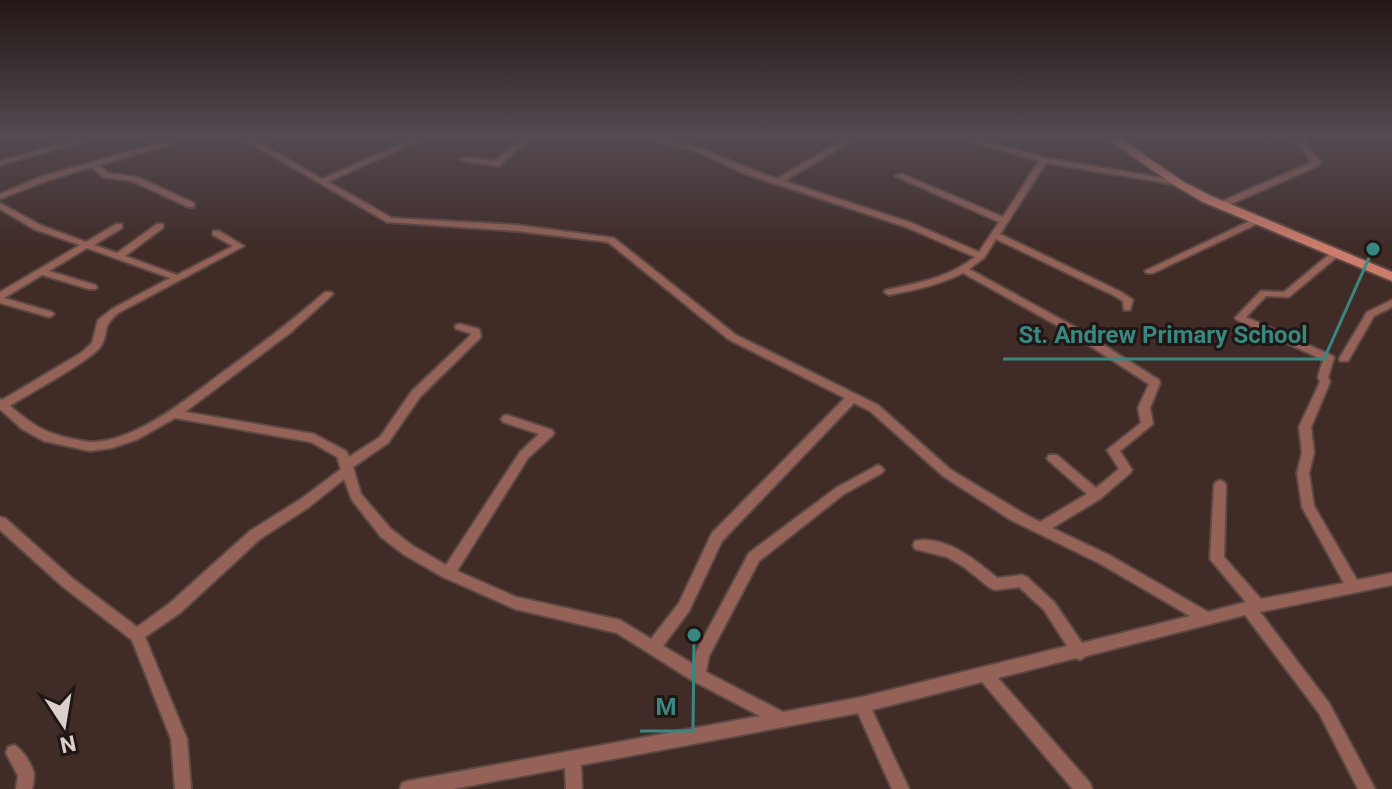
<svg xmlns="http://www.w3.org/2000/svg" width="1392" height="789" font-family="Roboto,sans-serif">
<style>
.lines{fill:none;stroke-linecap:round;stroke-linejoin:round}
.street-casing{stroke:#5c4845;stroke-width:4}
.secondary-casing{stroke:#5c4845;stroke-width:4}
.street{fill:#956257;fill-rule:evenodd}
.secondary{fill:#cd7c6b;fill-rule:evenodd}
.leader{fill:none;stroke:#388881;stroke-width:3}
.callout-dot{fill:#388881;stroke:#201714;stroke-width:3}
.callout-label{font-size:24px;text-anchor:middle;font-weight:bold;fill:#388881;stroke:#201714;stroke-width:6;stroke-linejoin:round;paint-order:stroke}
</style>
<rect width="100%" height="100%" fill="#402b27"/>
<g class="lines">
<defs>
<g id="street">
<polygon points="85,137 97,137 0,165 0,161"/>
<path d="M240 137H249L322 179 417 137H427L328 182 392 218 517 225 614 238 736 335 878 405 951 470 1021 512 1040 522 1087 494 1049 461 1047 458 1049 455H1057L1096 488 1119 469 1107 450 1141 423 1138 408 1149 384 1067 331 963 273C939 285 914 290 889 295L884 292 886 290C918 283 948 278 975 257L906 227 743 173 696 151 641 137C690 137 732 164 777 179L847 137H854V140L784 181 912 223 979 252 999 222 895 176 902 174 1003 217 1039 161 956 137H968L1045 158 1181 181 1182 183 1178 185 1046 163 1000 234 1121 292 1133 300 1130 310H1124L1123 301 1115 296 996 239 984 258 969 269 1075 327 1159 380 1160 383 1150 408 1153 424 1120 451 1132 470 1130 473 1100 499 1052 528 1109 555 1208 612 1246 602 1210 559 1214 485 1216 482 1220 480 1224 482 1226 485 1224 557 1261 599 1344 583 1302 507 1297 473 1302 453 1299 427 1320 382 1318 377 1323 360 1237 320 1235 318 1261 291 1284 292 1332 252H1338V256L1289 297 1266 296 1246 317 1333 356 1334 358 1328 377 1330 382 1311 427 1314 453 1309 473 1314 506 1357 580 1392 573V585L1260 612 1329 703 1375 789H1358L1319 713 1245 615 1086 656 1080 660 1076 658 998 678 1090 783 1092 789H1073L982 682 872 710 909 789H892L858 713 581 765 582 789H566L565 768 453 789H400L402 783 408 781 760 716 693 681 617 633 515 609 443 577 403 554 381 537 352 500 344 479 309 507 260 539 180 613 145 637 187 739 191 789H175L171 739 132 640 62 586 0 530V517L5 518 72 578 137 627 170 603 250 531 301 499 341 469 337 457 311 442 175 418 138 439 112 448 90 451 44 441 22 429 0 409V399L2 400 81 353 92 343 98 320 112 309 170 278 87 248 49 271 95 285 97 287 95 289H89L42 275 4 298 52 312 54 314 52 316 49 317 0 303V292L80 245 34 229 0 209V203L40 225 86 242 116 224H122V228L94 245 117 253 157 224H163V228L125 256 177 275 233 246 213 235V231H219L244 246 118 313C100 329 110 331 101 346 92 360 28 394 10 406 33 425 44 433 73 439 79 440 86 442 91 442 134 442 186 400 219 375 256 348 291 322 325 292H331L333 294 331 296 290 333 185 412 314 434 346 451 349 457 380 437 412 391 471 335 470 333 456 329 455 327 456 325 460 324 479 329 481 336 480 338 420 397 388 443 353 467 361 494 391 529 413 546 446 565 520 452 539 434 503 422 501 419 503 416 507 415 552 430 554 433 552 436 528 458 457 571 516 597 620 620 651 639 679 603 712 533 845 398 728 339 608 242 517 231 387 222ZM854 403 870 411 943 476 1011 520 1099 563 1190 616 1082 643 1054 602 1027 577 1022 575 997 578C976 560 945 535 915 541L913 545 915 549 947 557 964 567 990 588 995 590 1019 587 1044 610 1067 646 862 697 783 712 706 672 709 656 759 561 844 494 882 473 884 470 882 467 878 465 836 488 749 553 697 650 693 664 663 646 689 611 722 541Z"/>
<polygon points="524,137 532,137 499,166 464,161 460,159 464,157 494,161"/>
<polygon points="1304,137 1312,137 1305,143 1321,162 1318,166 1224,207 1218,207 1218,203 1312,162 1297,143"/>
<polygon points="166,141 170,143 169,145 99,165 108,173 137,177 194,203 194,207 188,207 132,181 103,177 92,167 49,180 0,199 0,194 43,176"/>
<polygon points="1256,218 1260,221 1259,223 1153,273 1147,273 1145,271"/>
<polygon points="1392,300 1392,307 1374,316 1348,361 1340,361 1339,359 1367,312"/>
<path d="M14 745C22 749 32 764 34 774 34 776 33 788 32 789H16L18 776 6 753 8 747Z"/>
</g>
<polygon id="secondary" points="1105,137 1118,137 1182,181 1211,196 1392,272 1392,281 1203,202 1174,185"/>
</defs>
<!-- street casing -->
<use href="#street" class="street-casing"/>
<!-- secondary casing -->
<use href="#secondary" class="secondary-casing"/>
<!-- street -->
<use href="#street" class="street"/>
<!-- secondary -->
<use href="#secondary" class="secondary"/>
</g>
<!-- sky -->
<linearGradient id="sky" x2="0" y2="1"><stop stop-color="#231815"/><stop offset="0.55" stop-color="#534a52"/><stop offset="1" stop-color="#534a52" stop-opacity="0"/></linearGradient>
<rect width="1392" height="248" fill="url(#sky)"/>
<!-- callouts -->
<path class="leader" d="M1373 249L1324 359H1003M694 635L693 731H640"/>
<g class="callout-dot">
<circle cx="1373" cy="249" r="8"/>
<circle cx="694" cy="635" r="8"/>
</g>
<g class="callout-label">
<text x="1163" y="343">St. Andrew Primary School</text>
<text x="666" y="715">M</text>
</g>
<!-- north arrow -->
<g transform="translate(64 725) rotate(168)" stroke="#201714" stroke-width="6" paint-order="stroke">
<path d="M0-6L14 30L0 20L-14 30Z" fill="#dccecb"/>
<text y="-12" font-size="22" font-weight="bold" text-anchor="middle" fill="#dccecb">N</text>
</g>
</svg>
